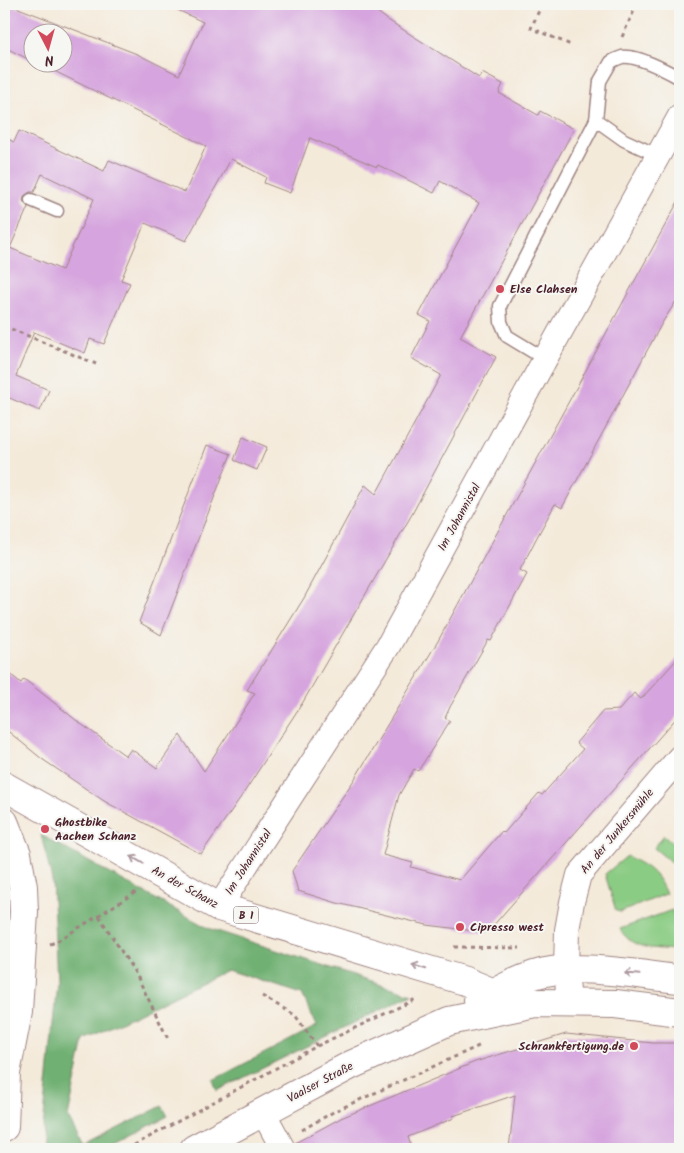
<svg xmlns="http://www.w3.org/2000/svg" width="684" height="1153" font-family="Kalam,sans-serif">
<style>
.green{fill:#8bcc84;stroke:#6a7658}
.forest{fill:#70b072;stroke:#5d684e}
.building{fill:#d6a4de;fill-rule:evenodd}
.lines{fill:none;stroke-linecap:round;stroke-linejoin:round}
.service-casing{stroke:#9f8482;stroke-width:15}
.minor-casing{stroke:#9f8482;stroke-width:26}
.primary-casing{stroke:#9f8482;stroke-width:30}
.path{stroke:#9f8482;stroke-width:3;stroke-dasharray:4 4;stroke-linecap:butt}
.service{stroke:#fff;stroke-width:12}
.minor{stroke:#fff;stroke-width:24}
.primary{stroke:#fff;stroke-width:28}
.oneway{stroke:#ae9aa0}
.poi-dot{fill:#d1495b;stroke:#f6f6f2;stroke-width:2}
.labels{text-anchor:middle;stroke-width:4;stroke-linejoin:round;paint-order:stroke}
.shield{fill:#f6f6f2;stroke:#7e6067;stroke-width:1}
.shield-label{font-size:11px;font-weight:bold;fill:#4a1f2b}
.poi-label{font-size:12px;font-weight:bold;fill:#4a1f2b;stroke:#f6f6f2;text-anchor:start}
.street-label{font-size:12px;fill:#4a1f2b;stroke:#f6f6f2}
</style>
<rect width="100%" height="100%" fill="#f6f6f2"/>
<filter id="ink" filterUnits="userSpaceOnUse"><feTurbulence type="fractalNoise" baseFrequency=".02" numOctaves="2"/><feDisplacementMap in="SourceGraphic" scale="10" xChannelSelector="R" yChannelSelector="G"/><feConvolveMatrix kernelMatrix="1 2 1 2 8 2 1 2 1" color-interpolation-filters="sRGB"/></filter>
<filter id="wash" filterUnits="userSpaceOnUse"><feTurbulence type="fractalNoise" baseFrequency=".0096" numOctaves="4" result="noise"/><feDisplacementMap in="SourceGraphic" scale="20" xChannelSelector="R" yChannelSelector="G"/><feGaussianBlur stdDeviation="1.12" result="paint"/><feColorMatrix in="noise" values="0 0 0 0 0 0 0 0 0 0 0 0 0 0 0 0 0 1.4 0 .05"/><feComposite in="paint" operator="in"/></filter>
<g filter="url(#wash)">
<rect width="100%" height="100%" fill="#f4eada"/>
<!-- green -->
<g class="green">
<polygon points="664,835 680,850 680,875 678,868 654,848"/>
<path d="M627 856C649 868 656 871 666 894L621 912 616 911 605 874Z"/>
<path d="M672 910 677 924 675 950C653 948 632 950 620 929Z"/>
</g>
<!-- forest -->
<polygon class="forest" points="41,835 208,928 412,994 217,1091 213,1080 317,1026 302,994 227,970 84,1040 68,1117 83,1146 162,1106 168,1116 105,1149 41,1149 57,982 52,880"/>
<g id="blocks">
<!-- building -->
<g class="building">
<path d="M4 4H8L137 54 179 75 203 22 165 4H367L388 20 479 78 482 73 503 84 499 93 538 115 540 111 574 129 460 337 496 357 411 516 303 702 243 794 201 854 104 801 42 759 4 728V669L21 683 24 679 81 724 126 756 131 749 157 768 180 735 204 771 255 693 247 690 304 598 365 485 376 494 441 375 411 358 430 321 419 315 479 203 440 181 434 193 378 165 377 167 310 138 290 193 264 183 266 177 231 159 186 241 145 223 121 280 130 283 104 344 90 339 85 353 34 332 16 376 49 390 40 411 7 397 4 403V137L14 142 19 131 104 171 109 160 185 192 206 146 36 62H62V32H32V61L4 47ZM42 174 94 199 62 270 10 248 28 207 23 201 24 196 30 192H34Z"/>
<polygon points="680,198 680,295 662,323 562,508 555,504 537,537 520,570 527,574 491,641 488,640 450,707 445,718 450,721 418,771 414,769 399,795 383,855 413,863 411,867 460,880 502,831 504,833 539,793 542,795 583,749 576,743 603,711 619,710 634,693 641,699 680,656 680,714 490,929 484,932 427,925 337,903 298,891 292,871 354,780 438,641"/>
<polygon points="243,437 267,447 257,470 234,460"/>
<polygon points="207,445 231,454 161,635 139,622"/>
<polygon points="566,1034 653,1043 680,1043 680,1149 509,1149 515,1095 453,1116 454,1118 408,1137 412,1149 297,1149 295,1143 341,1118 475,1062"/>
</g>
</g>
</g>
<g filter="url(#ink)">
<use href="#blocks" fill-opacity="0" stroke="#9f8482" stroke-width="1"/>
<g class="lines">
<defs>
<g id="service">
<path d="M659 156 624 140 596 120 600 81 611 62C614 60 619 58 622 57 638 55 667 71 680 78"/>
<polyline points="31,200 57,211"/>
<polyline points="545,359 507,336 501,322 500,306 596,120"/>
</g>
<g id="minor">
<polyline points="219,907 388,646 545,359 680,116"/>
<polyline points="569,1003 566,969 567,930 572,902 579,875 680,757"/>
<polyline points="263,1112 283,1149"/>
</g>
<g id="primary">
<polyline points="4,786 219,907 465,981 494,993"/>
<polyline points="4,822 17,854 23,887 24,912 18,1012 6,1073 4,1127"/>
<path d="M478 1000C497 992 515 981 534 975 575 962 638 975 680 979"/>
<polyline points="194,1149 351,1065 449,1021 535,1003 615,1004 680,1012"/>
</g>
</defs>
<!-- service casing -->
<use href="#service" class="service-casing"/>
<!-- minor casing -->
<use href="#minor" class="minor-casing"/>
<!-- primary casing -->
<use href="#primary" class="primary-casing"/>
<!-- path -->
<g class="path">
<polyline points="542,4 531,28 571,45"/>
<polyline points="622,37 637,4"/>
<polyline points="4,326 96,364"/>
<polyline points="99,916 137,976 169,1041"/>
<polyline points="50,944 56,942 136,892"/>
<polyline points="454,947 520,948"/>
<polyline points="262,996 295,1015 317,1046"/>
<polyline points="302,1130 335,1111 481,1045"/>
<polyline points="127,1149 317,1046 418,998"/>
</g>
<!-- service -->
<use href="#service" class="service"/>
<!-- minor -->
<use href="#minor" class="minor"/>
<!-- primary -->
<use href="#primary" class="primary"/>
</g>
<!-- one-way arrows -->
<defs><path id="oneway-shaft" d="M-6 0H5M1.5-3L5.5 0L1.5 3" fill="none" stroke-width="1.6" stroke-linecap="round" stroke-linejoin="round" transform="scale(1.25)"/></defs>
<g class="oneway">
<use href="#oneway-shaft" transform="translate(137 860) rotate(-151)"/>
<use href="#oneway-shaft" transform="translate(419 967) rotate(-163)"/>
<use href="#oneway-shaft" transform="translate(632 974) rotate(-174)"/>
</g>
</g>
<!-- markers -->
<g class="poi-dot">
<circle cx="500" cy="289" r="5"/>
<circle cx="45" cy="829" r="5"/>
<circle cx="460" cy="927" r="5"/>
<circle cx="634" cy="1046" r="5"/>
</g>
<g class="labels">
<!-- shield labels -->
<rect class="shield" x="233.5" y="906.5" width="25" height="17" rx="4"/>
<g class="shield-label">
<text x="246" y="919">B 1</text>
</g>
<!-- poi labels -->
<g class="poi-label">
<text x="510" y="293">Else Clahsen</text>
<text x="55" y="826">Ghostbike<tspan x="55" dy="14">Aachen Schanz</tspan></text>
<text x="470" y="931">Cipresso west</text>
<text x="624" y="1050" text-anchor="end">Schrankfertigung.de</text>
</g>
<!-- street labels -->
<g class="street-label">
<text transform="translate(459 517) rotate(-61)" y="4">Im Johannistal</text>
<text transform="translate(617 831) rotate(-50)" y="4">An der Junkersmühle</text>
<text transform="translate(248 862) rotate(-57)" y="4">Im Johannistal</text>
<text transform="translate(185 887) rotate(29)" y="4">An der Schanz</text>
<text transform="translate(320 1082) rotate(-28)" y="4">Vaalser Straße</text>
</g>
</g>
<!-- margin -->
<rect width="684" height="1153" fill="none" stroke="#f6f6f2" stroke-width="20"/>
<!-- north arrow -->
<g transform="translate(48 48) rotate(174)"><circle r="24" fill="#f6f6f2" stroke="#b1a0a2"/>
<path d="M0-4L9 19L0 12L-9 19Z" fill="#d1495b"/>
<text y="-8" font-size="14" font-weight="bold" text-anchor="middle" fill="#4a1f2b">N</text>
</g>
</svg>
